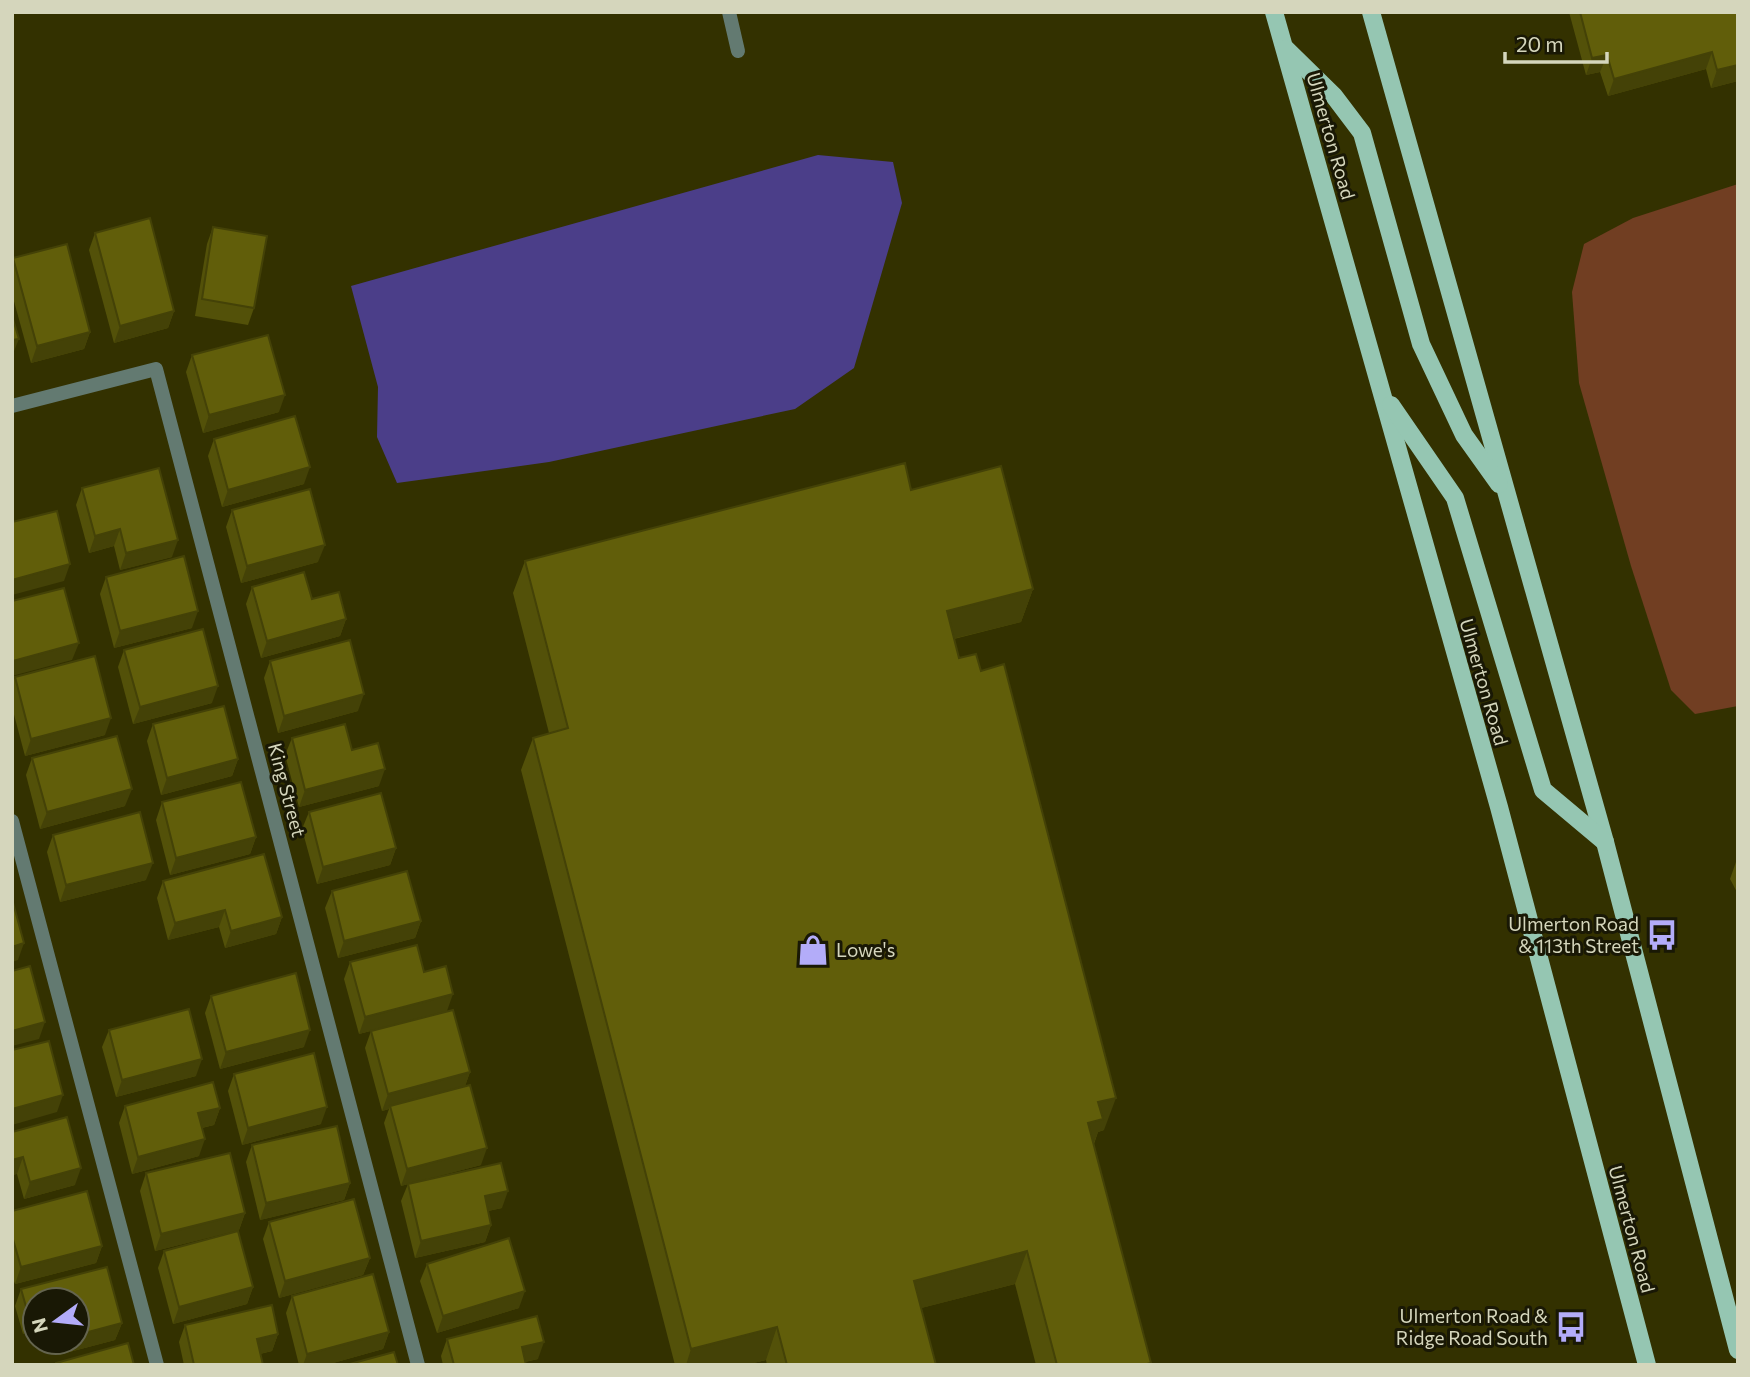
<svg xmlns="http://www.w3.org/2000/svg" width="1750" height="1377" font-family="Commissioner,sans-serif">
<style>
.green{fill:#713e22}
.water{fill:#4b3e89}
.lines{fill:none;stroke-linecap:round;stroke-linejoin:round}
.street{stroke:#637a71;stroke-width:14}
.primary{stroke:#95c6b2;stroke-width:18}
.wall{fill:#535109}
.shaded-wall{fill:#444207}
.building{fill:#615e0a;stroke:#444207;stroke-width:2}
.labels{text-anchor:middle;stroke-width:6;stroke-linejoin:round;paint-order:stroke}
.street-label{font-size:19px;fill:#d5d6bc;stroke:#191805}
.poi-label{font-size:19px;fill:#d5d6bc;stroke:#191805;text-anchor:end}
</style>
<rect width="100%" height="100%" fill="#333100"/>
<!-- green -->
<polygon class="green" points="1738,184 1738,706 1695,714 1671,690 1631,566 1579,383 1572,292 1584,244 1633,218"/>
<!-- water -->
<polygon class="water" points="818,155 893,162 902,203 854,368 795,409 549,462 397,483 377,437 378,387 351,286"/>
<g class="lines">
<!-- street -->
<g class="street">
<polyline points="729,12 738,51"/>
<polyline points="12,406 156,369 418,1365"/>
<polyline points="12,821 157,1365"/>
</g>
<!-- primary -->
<g class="primary">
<polyline points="1274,12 1499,807 1647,1365"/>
<polyline points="1371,12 1605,842 1738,1350"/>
<polyline points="1286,49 1334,96 1362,133 1421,344 1464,435 1499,484"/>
<polyline points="1391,405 1455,498 1543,790 1605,842"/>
</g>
</g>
<!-- wall -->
<g class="wall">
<polygon points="1569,12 1738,12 1738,81 1711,88 1706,69 1608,96 1600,72 1586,75"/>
<polygon points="213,227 254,308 248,325 195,316 207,244"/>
<polygon points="95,233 174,311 168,328 114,343 89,250"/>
<polygon points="13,258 90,332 84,349 31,363 12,294 12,261"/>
<polygon points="192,355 279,412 203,433 186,372"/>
<polygon points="214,439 304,484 222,507 208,456"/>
<polygon points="82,488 172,557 120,570 114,546 89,553 76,505"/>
<polygon points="911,490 1033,589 1021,622 954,639 959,658 1104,1130 1098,1132 1094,1144 1150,1365 1036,1365 1015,1284 921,1308 936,1365 767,1365 766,1360 745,1365 675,1365 521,770 533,738 549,733 513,593 525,561"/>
<polygon points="232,510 318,562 241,583 226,527"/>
<polygon points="106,577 192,628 114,648 100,594"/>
<polygon points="252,587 346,619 340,636 261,658 246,604"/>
<polygon points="124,650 212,703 133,724 118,667"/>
<polygon points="270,661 358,711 278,733 264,678"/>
<polygon points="15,677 105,735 25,756 12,707 12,684"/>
<polygon points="153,724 238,759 232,776 161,795 147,741"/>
<polygon points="292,738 352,750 379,786 299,807 285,755"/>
<polygon points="32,758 125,806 40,829 26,775"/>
<polygon points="162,802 256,837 250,854 170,875 156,820"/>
<polygon points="309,812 396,848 390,865 317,884 302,829"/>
<polygon points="53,835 146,880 60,902 47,852"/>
<polygon points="1736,862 1738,862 1738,894 1730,879"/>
<polygon points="163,881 282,917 276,934 225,948 219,927 168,940 157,898"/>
<polygon points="332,891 421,921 415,938 338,958 325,908"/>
<polygon points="350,962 424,972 447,1011 359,1034 344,979"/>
<polygon points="211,996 304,1047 220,1069 205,1013"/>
<polygon points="109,1030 196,1076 116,1097 102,1047"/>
<polygon points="371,1031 470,1072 465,1086 481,1165 419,1181 502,1208 488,1211 491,1225 485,1242 415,1258 401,1201 408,1184 401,1186 384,1123 389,1109 382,1111 365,1048"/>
<polygon points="234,1074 321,1124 242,1145 228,1091"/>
<polygon points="125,1106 220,1108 214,1125 202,1128 199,1156 132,1174 119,1123"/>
<polygon points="12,1132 75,1185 24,1199 17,1174"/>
<polygon points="252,1145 350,1183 344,1200 260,1220 246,1162"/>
<polygon points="146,1173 245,1213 239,1230 155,1251 140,1191"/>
<polygon points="12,1211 102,1246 96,1263 15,1284 12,1276"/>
<polygon points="269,1222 370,1258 363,1275 279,1298 263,1239"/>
<polygon points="164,1251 253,1287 247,1304 173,1324 158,1268"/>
<polygon points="427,1264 519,1308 437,1333 420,1281"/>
<polygon points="107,1267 122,1323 115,1340 58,1355 55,1342 77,1342 77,1300 35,1300 35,1331 23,1334 15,1306 21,1289"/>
<polygon points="292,1296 389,1332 383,1349 326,1365 299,1365 286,1313"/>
<polygon points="185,1325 278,1334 272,1351 260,1354 263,1365 184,1365 179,1342"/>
<polygon points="447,1339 538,1359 525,1362 526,1365 443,1365 441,1356"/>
</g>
<!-- shaded-wall -->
<g class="shaded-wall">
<polygon points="1712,52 1706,69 1608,96 1614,79"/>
<polygon points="1607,55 1600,72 1586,75 1592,58"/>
<polygon points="1738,65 1738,81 1711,88 1717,70"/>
<polygon points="174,311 168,328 114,343 120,326"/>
<polygon points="90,332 84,349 31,363 37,346"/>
<polygon points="19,339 12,356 12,340"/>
<polygon points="285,395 279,412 203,433 209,415"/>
<polygon points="310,467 304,484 222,507 228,490"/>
<polygon points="120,529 114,546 89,553 95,536"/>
<polygon points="178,540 172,557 120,570 126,553"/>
<polygon points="325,545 318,562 241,583 247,566"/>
<polygon points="70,564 64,581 12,595 12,580"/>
<polygon points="1033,589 1021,622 936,643 947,611"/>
<polygon points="198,611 192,628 114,648 120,631"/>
<polygon points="346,619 340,636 261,658 267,641"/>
<polygon points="79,643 72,660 12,676 13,661"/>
<polygon points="218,686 212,703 133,724 140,707"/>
<polygon points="364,694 358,711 278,733 284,716"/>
<polygon points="111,718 105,735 25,756 31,739"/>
<polygon points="238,759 232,776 161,795 167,778"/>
<polygon points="385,769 379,786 299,807 305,790"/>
<polygon points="132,789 125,806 40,829 47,812"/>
<polygon points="256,837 250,854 170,875 176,858"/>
<polygon points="396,848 390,865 317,884 323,867"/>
<polygon points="153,863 146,880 60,902 66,885"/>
<polygon points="225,910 219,927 168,940 175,923"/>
<polygon points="282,917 276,934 225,948 231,931"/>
<polygon points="421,921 415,938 338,958 344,941"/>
<polygon points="24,943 18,960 12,962 12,947"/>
<polygon points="453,994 447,1011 359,1034 365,1017"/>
<polygon points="45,1022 39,1039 12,1046 12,1031"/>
<polygon points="310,1030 304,1047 220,1069 226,1052"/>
<polygon points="202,1059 196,1076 116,1097 122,1080"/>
<polygon points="470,1072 464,1089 390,1106 389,1109 382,1111 388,1094"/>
<polygon points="63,1095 57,1112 12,1125 12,1109"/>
<polygon points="1116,1098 1104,1130 1098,1132 1091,1151 1088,1123 1098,1102"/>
<polygon points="327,1107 321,1124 242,1145 248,1128"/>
<polygon points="220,1108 214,1125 192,1130 198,1113"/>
<polygon points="205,1139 199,1156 132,1174 138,1157"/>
<polygon points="487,1148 481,1165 401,1186 407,1169"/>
<polygon points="23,1157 17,1174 12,1176 12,1160"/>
<polygon points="81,1168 75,1185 24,1199 30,1182"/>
<polygon points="350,1183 344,1200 260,1220 266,1203"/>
<polygon points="508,1191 502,1208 478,1213 485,1196"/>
<polygon points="245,1213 239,1230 155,1251 161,1234"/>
<polygon points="491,1225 485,1242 415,1258 421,1241"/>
<polygon points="102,1246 96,1263 15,1284 21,1267"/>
<polygon points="1027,1251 1015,1284 902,1313 914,1281"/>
<polygon points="370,1258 363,1275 279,1298 285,1281"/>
<polygon points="253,1287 247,1304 173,1324 179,1307"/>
<polygon points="525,1291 519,1308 437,1333 443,1316"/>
<polygon points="35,1316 35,1331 23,1334 29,1317"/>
<polygon points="122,1323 115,1340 58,1355 63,1342 77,1342 77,1335"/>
<polygon points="777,1327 766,1360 745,1365 686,1365 691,1349"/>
<polygon points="389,1332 383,1349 326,1365 303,1365 307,1354"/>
<polygon points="278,1334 272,1351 251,1356 257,1339"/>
<polygon points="544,1342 538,1359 515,1364 522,1347"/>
</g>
<!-- building -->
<g class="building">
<polygon points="1580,12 1738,12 1738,65 1717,70 1712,52 1614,79 1607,55 1592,58"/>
<polygon points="150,218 174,311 120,326 95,233"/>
<polygon points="213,227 267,236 254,308 202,299"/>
<polygon points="67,244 90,332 37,346 13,258"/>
<polygon points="12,316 19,339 12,340"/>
<polygon points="268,335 285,395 209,415 192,355"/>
<polygon points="295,416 310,467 228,490 214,439"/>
<polygon points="905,463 911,490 1001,466 1033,589 947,611 959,658 976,654 981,671 1004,664 1116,1098 1098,1102 1103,1119 1088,1123 1151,1363 1143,1365 1057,1365 1027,1251 914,1281 936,1365 787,1365 777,1327 691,1349 533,738 568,728 525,561"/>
<polygon points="159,468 178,540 126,553 120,529 95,536 82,488"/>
<polygon points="310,489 325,545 247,566 232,510"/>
<polygon points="57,511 70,564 12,580 12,522"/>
<polygon points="184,556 198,611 120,631 106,577"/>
<polygon points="304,572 312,599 339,592 346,619 267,641 252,587"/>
<polygon points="64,588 79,643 13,661 12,601"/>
<polygon points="203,629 218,686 140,707 124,650"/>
<polygon points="350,640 364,694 284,716 270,661"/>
<polygon points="95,656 111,718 31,739 15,677"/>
<polygon points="224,706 238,759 167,778 153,724"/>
<polygon points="345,724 352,750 378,743 385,769 305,790 292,738"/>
<polygon points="117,736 132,789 47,812 32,758"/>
<polygon points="241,782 256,837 176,858 162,802"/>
<polygon points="381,793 396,848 323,867 309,812"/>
<polygon points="140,812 153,863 66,885 53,835"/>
<polygon points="264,854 282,917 231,931 225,910 175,923 163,881"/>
<polygon points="407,871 421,921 344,941 332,891"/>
<polygon points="12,899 24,943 12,947"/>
<polygon points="417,945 424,972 446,966 453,994 365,1017 350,962"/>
<polygon points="30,966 45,1022 12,1031 12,971"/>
<polygon points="296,973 310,1030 226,1052 211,996"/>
<polygon points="189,1009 202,1059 122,1080 109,1030"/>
<polygon points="453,1010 470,1072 388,1094 371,1031"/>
<polygon points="49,1041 63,1095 12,1109 12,1050"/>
<polygon points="314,1053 327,1107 248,1128 234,1074"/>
<polygon points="213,1082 220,1108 198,1113 205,1139 138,1157 125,1106"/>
<polygon points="470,1085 487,1148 407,1169 390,1106"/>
<polygon points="67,1117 81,1168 30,1182 23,1157 12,1160 12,1132"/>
<polygon points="337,1126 350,1183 266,1203 252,1145"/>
<polygon points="230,1153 245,1213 161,1234 146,1173"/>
<polygon points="501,1163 508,1191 485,1196 491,1225 421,1241 408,1184"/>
<polygon points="87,1191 102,1246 21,1267 12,1236 12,1211"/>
<polygon points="354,1199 370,1258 285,1281 269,1222"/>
<polygon points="238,1231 253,1287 179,1307 164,1251"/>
<polygon points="509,1238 525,1291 443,1316 427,1264"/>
<polygon points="107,1267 122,1323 77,1335 77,1300 35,1300 35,1316 29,1317 21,1289"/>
<polygon points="373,1274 389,1332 307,1354 292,1296"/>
<polygon points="272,1305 278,1334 257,1339 263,1365 194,1365 185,1325"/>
<polygon points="537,1316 544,1342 522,1347 526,1365 454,1365 447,1339"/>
<polygon points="128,1343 134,1365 56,1365 56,1363"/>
<polygon points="394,1352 398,1365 346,1365"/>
</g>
<!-- icons -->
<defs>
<symbol id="bus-bare" viewBox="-9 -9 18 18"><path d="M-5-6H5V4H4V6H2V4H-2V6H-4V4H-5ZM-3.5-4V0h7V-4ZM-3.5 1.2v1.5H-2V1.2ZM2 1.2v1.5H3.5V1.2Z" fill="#b3acf9" stroke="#191805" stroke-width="2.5" paint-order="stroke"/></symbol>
<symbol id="shop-bare" viewBox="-9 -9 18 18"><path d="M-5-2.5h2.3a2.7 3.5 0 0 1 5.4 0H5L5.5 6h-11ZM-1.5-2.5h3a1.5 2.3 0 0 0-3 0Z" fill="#b3acf9" stroke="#191805" stroke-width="2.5" paint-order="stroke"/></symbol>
</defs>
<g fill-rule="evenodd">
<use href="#bus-bare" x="1640" y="913" width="44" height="44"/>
<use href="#shop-bare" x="791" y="928" width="44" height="44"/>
<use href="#bus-bare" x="1549" y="1305" width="44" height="44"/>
</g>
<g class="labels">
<!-- street labels -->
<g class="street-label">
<text transform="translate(1331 136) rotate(74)" y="7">Ulmerton Road</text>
<text transform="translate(1484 682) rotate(74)" y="7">Ulmerton Road</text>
<text transform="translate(287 790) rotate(75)" y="7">King Street</text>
<text transform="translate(1632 1229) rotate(75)" y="7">Ulmerton Road</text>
</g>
<!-- poi labels -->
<g class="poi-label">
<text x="1639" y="931">Ulmerton Road<tspan x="1639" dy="22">&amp; 113th Street</tspan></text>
<text x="836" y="957" text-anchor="start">Lowe's</text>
<text x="1548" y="1323">Ulmerton Road &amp;<tspan x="1548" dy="22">Ridge Road South</tspan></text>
</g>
</g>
<!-- border -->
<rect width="1750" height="1377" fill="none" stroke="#d5d6bc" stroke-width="28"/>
<!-- north arrow -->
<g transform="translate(56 1321) rotate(255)"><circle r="33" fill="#191805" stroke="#64644e" stroke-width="2"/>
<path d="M0-5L12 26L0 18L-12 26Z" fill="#b3acf9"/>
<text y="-10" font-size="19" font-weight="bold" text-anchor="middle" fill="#d5d6bc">N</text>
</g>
<!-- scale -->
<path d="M1505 52v10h102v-10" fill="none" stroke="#d5d6bc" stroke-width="3.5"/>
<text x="1516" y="52" font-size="21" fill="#d5d6bc" stroke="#191805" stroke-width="5" paint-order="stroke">20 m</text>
</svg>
